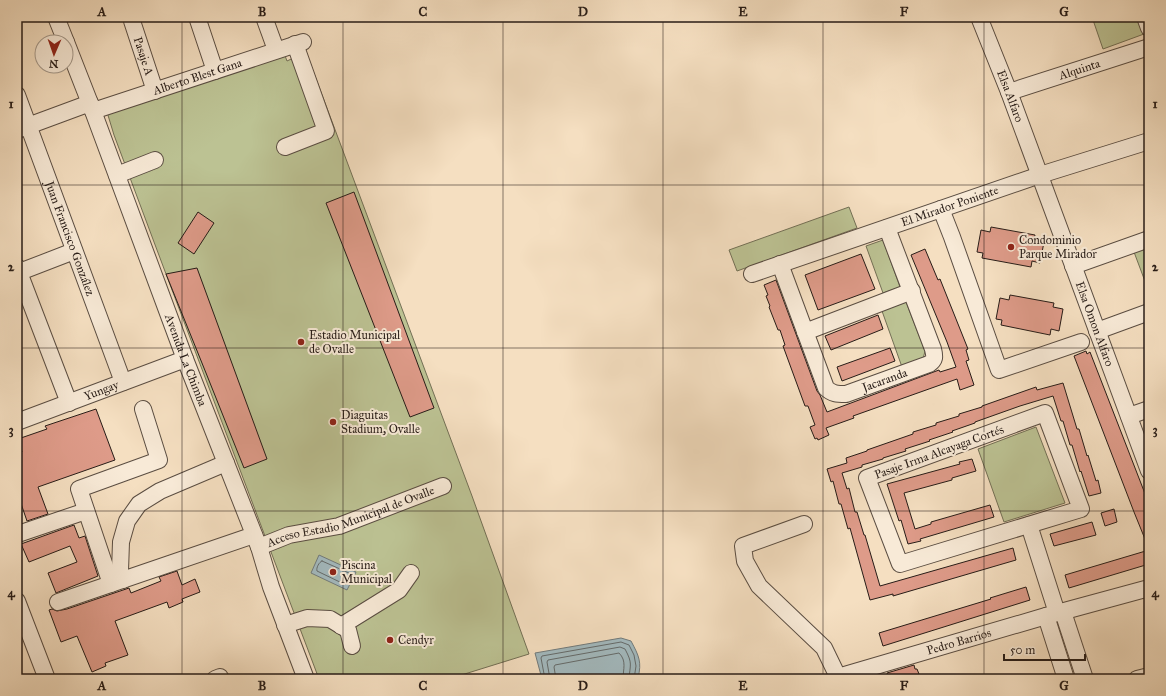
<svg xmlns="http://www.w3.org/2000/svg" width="1166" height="696" font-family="'IM FELL Great Primer',serif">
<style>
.green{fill:#bcc293;stroke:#726f55}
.water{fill:#a2b9be;stroke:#717a7b}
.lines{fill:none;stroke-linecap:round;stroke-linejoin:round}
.shore{stroke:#646a6a;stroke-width:1}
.building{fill:#de9b89;stroke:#271c17}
.minor-casing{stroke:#5a4d42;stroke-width:18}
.minor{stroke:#f8ead7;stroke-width:16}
.grid{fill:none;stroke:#271c17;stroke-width:1;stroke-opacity:0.55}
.poi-dot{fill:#8f2418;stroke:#f8ead7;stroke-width:1.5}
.labels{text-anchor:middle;stroke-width:4;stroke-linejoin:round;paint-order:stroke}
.street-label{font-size:12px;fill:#271c17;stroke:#f8ead7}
.poi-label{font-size:12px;fill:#271c17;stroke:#f8ead7;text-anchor:start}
.neatline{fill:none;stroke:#271c17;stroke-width:1.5}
.grid-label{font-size:13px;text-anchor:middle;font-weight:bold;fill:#271c17}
</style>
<rect width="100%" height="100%" fill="#f5dfc1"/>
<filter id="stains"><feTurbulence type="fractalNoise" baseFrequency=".005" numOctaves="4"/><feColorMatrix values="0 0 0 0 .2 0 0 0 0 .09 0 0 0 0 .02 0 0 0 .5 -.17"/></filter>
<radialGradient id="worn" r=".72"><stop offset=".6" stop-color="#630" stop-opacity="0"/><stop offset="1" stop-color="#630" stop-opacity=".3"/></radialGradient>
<!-- green -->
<g class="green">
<polygon points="1092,17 1138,17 1144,34 1103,49"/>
<polygon points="306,52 472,496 529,654 455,677 443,679 319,679 166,274 114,135 107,112 284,53 287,61"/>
<polygon points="849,207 857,228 737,271 729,250"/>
<polygon points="883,240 900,287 883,293 866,246"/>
<polygon points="1149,246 1149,292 1134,252"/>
<polygon points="906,302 925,351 923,359 902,367 882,311"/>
<polygon points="1036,427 1065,503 1004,522 978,449"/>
</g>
<!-- water -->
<g class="water">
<polygon points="319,555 356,572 347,590 311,573"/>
<path d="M621 638 631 641C639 656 642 662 638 678L636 679H542L535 653Z"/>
</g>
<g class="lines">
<!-- shore -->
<g class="shore">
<path d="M322 561 349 573 350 576 346 584H344L317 571C316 568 319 562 322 561Z"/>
<polyline points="545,679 541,658 542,656 621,642 629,645 634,655 636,666 634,679"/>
<path d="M550 679 547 662 548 660 620 647 625 649C633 664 630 664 629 679"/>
<path d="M556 679 554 667 555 665 619 653C627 661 623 669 623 679"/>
</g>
</g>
<!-- building -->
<g class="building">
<polygon points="354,192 434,408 410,417 326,203"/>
<polygon points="198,212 214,223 194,254 178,243"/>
<polygon points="991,227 1035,235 1034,240 1044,242 1040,263 1032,261 1031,267 982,258 983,253 977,252 981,230 990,232"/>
<polygon points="925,249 938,280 940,279 968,349 966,350 969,360 966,361 974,385 960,390 957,379 853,416 854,418 826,428 829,435 818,440 817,438 815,439 810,427 815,425 808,406 805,406 783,346 785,345 780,330 778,330 769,307 770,306 766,296 768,295 764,285 776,280 817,391 820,395 827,412 939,370 940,372 956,367 947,342 911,255"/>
<polygon points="861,254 875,289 818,310 805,275"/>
<polygon points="197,268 267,459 244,468 206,373 166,274"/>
<polygon points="1010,295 1054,303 1053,307 1063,309 1059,331 1051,329 1050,335 1001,325 1002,320 996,319 1000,298 1009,300"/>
<polygon points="878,315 883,329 831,350 825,336"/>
<polygon points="890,348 895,361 842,381 837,367"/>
<polygon points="1086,351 1087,354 1090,352 1149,504 1149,549 1134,512 1074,356"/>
<polygon points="1063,383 1077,429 1079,429 1087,456 1088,455 1096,481 1098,480 1101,493 1089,496 1081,471 1080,472 1072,445 1070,445 1063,421 1061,421 1053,396 1020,406 975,422 975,423 952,431 953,432 929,440 930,441 905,449 906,451 883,458 883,459 862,465 862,467 842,473 847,489 849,488 855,512 857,512 864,535 865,535 880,586 1013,548 1016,560 893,596 893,594 870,600 850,528 848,529 841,504 839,504 833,481 831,482 827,469 847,463 846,458 867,451 867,450 913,434 913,432 936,425 936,423 959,416 959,414 982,407 982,406 1036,387 1037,390"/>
<polygon points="96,409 115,460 38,487 48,514 27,521 17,492 17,454 22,452 18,439 47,429 45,426"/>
<polygon points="972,459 976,471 952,478 952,480 904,493 915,529 931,524 931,522 990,505 994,517 920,539 921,541 908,544 901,520 899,521 887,484 960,464 959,462"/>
<polygon points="1114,509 1117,522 1105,526 1101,513"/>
<polygon points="1092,522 1096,535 1054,546 1050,534"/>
<polygon points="74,525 79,538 85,536 98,576 56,593 48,573 77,562 70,546 29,562 21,544"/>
<polygon points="1149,550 1149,564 1069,588 1065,575"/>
<polygon points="177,571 182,585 195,579 200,592 182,599 183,602 169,608 167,602 115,621 128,655 105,663 106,666 92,672 77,636 61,642 49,610 52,609 57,611 67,609 129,588 131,593 161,581 159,577"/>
<polygon points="1026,587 1030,600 883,646 879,633 991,599 990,598"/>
<polygon points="914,665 915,669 917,669 921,679 889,679 887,673"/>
</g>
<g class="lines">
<defs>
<g id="minor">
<polyline points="56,17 66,42"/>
<polyline points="197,17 215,71"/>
<polyline points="264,17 276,50"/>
<path id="s1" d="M979 17 1009 92 1149 471"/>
<polyline points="1145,17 1149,28"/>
<path id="s2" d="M132 21 155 91"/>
<path id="s3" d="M66 42 93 111 185 359 259 547 271 587 306 679"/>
<path id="s4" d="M1009 92 1149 47"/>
<path id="s5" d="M17 95 123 382"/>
<path id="s6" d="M93 111 303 42"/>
<polyline points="17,130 90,103"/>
<polyline points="285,147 326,131 295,44"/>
<polyline points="117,175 155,160"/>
<polyline points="941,209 952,237 999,370 1081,342"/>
<path id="s7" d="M780 264 826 388C832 394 837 394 846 394L929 364C935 360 935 357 933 349L887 228"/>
<polyline points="1073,266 1149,239"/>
<polyline points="17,267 69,403"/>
<polyline points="17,273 74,251"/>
<path id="s8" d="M752 274 1040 175 1149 141"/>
<polyline points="1097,331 1149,312"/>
<polyline points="805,332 912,291"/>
<polygon points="1045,413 1081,509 900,564 867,478"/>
<polyline points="1129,416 1149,409"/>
<path id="s9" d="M17 422 185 359"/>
<polyline points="804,524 743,546 745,561 759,586 824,648 839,679"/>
<polyline points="1029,525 1057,613"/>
<polyline points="18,534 86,511"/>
<path id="s10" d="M259 547 289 535 339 526 443 486"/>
<polyline points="123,580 120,571 121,542 127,521 139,504 160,491 226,463"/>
<polyline points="111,584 79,489 159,460 143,409"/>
<polyline points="17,601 47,679"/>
<polyline points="58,602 254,535"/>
<polyline points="1063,612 1085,679"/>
<polyline points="1046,616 1066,679"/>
<polyline points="285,625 307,618 330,619 348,630 352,646"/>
<polyline points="341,626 399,590 411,573"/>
<path id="s11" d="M838 677 1046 616 1149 588"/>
<polyline points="215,679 220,677 221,679"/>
<polyline points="1137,679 1149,676"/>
</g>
</defs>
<!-- minor casing -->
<use href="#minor" class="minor-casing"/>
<!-- minor -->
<use href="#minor" class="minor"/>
</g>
<!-- grid -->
<path class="grid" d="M182 17V679M343 17V679M503 17V679M663 17V679M823 17V679M984 17V679M17 185H1149M17 348H1149M17 511H1149"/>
<!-- markers -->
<g class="poi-dot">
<circle cx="1011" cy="247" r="4"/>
<circle cx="301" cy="342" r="4"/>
<circle cx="333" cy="422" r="4"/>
<circle cx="333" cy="572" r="4"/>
<circle cx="390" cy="640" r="4"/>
</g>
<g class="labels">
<!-- street labels -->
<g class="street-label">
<text dy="4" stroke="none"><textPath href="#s2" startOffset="37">Pasaje A</textPath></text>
<text dy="4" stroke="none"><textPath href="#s4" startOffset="74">Alquinta</textPath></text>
<text dy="4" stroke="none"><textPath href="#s6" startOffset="110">Alberto Blest Gana</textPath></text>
<text dy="4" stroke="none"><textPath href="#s1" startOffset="85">Elsa Alfaro</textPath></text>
<text dy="4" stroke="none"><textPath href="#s8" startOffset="209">El Mirador Poniente</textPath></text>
<text dy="4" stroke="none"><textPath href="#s5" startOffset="153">Juan Francisco González</textPath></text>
<text dy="4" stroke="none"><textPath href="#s1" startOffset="328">Elsa Omon Alfaro</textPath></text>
<text dy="4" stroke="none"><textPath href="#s3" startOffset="340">Avenida La Chimba</textPath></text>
<text dy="4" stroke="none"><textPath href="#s7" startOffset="195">Jacaranda</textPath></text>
<text dy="4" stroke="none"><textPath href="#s9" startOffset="90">Yungay</textPath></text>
<text transform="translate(939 452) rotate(-20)" y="4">Pasaje Irma Alcayaga Cortés</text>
<text dy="4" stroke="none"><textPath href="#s10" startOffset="97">Acceso Estadio Municipal de Ovalle</textPath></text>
<text dy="4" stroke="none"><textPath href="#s11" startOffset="126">Pedro Barrios</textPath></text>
</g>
<!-- poi labels -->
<g class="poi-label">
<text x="1019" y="244">Condominio<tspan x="1019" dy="14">Parque Mirador</tspan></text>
<text x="309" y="339">Estadio Municipal<tspan x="309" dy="14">de Ovalle</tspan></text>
<text x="341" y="419">Diaguitas<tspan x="341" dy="14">Stadium, Ovalle</tspan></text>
<text x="341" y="569">Piscina<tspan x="341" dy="14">Municipal</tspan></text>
<text x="398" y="644">Cendyr</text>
</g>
</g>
<!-- margin -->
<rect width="1166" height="696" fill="none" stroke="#f5dfc1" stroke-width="44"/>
<!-- north arrow -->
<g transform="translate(54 54) rotate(182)"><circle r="19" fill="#f8ead7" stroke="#a4988a"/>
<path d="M0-3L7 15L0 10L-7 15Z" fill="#8f2418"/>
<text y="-6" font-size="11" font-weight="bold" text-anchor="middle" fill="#271c17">N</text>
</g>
<!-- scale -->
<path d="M1004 654v6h81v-6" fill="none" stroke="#271c17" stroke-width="2"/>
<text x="1010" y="654" font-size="12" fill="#271c17" stroke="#f8ead7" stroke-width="3" paint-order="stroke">50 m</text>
<rect x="22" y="22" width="1122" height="652" class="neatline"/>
<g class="grid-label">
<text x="102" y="16">A</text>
<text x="262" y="16">B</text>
<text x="423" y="16">C</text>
<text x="583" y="16">D</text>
<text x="743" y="16">E</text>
<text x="904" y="16">F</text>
<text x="1064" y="16">G</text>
<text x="11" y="108">1</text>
<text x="1155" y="108">1</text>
<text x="11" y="271">2</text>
<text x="1155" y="271">2</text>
<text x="11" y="434">3</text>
<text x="1155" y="434">3</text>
<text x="11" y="597">4</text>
<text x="1155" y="597">4</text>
<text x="102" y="690">A</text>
<text x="262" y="690">B</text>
<text x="423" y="690">C</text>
<text x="583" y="690">D</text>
<text x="743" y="690">E</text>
<text x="904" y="690">F</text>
<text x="1064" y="690">G</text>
</g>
<rect width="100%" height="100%" filter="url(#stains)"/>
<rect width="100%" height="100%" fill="url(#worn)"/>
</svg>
